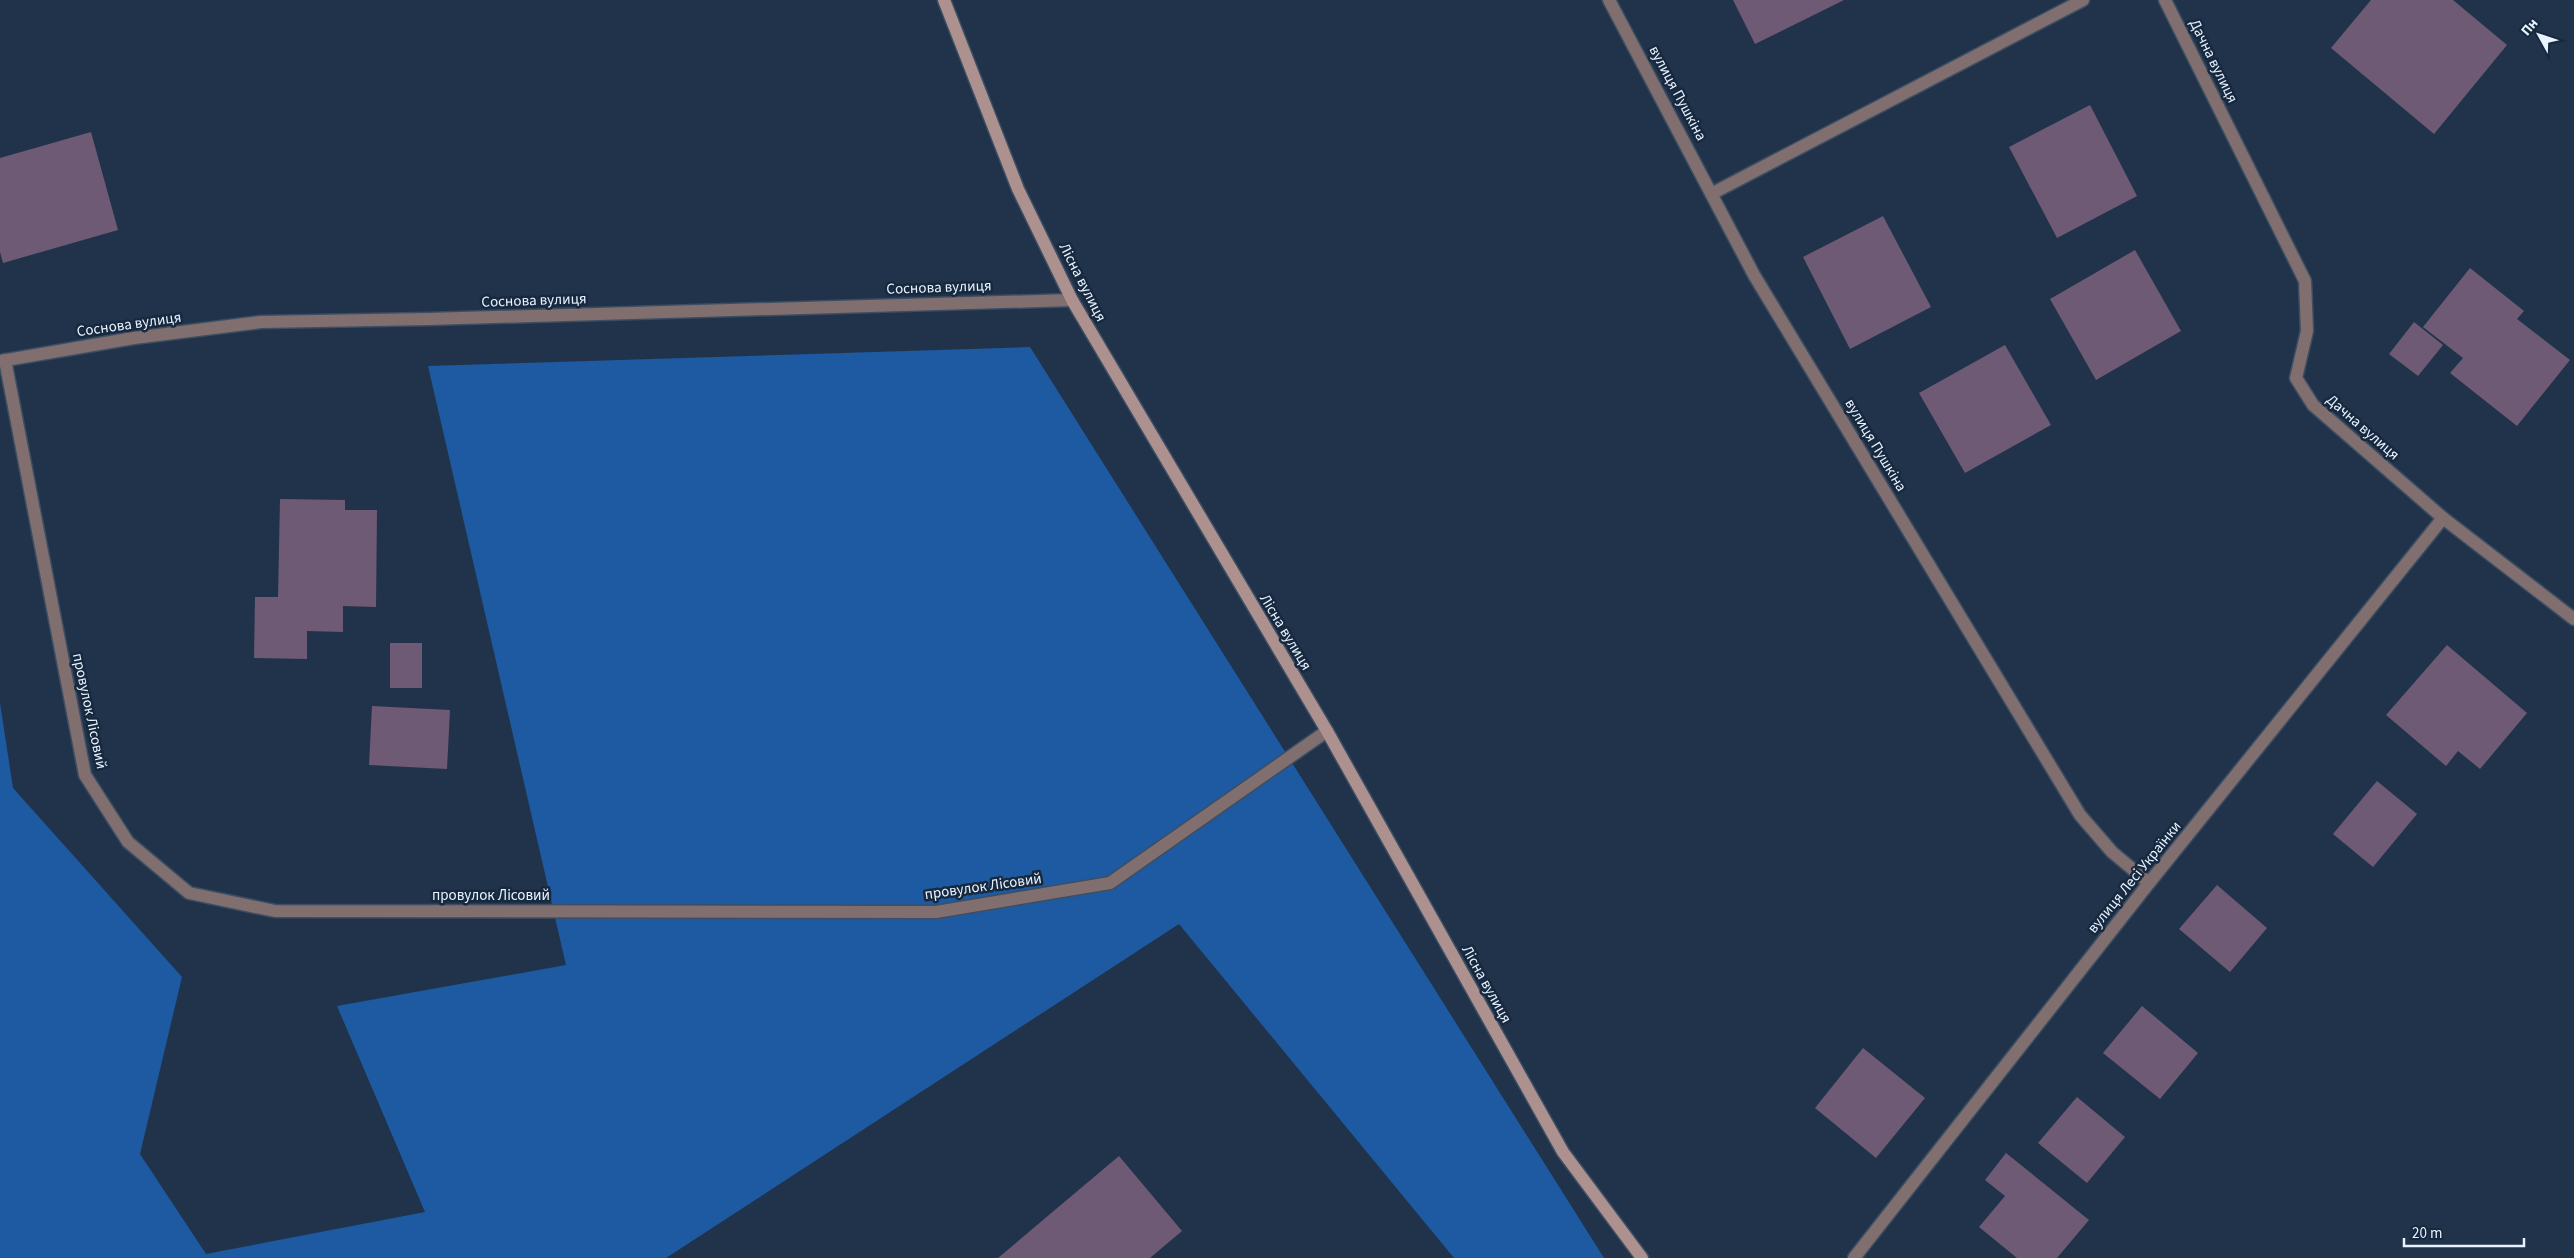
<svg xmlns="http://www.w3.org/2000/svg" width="2574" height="1258" font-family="'Source Sans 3',sans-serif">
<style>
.forest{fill:#1d5aa1}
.building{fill:#6e5a74}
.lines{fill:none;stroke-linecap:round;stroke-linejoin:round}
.street-casing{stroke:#3d4e63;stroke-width:15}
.secondary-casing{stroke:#3d4e63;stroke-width:15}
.street{stroke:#806f6e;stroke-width:12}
.secondary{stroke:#ac918f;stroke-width:12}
.labels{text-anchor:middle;stroke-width:5;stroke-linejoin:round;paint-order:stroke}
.street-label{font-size:15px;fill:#e9f2ff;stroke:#17293f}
</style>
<rect width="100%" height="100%" fill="#21334a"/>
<!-- forest -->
<polygon class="forest" points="1030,347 1604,1258 1454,1258 1179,924 666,1258 0,1258 0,703 13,788 182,977 140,1154 206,1254 425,1212 337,1006 566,965 428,366"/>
<!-- building -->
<g class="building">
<polygon points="1733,0 1844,0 1755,44"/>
<polygon points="2371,0 2453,0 2507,45 2434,134 2331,48"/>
<polygon points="2090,105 2137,196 2057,238 2009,147"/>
<polygon points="91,132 118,230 3,263 0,252 0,158"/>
<polygon points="1883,216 1931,307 1850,349 1803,257"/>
<polygon points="2135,250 2181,331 2096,380 2050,299"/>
<polygon points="2470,268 2524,311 2517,319 2570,360 2517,426 2450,373 2463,358 2423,327"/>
<polygon points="2414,322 2443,345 2418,376 2389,354"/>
<polygon points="2005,345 2051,425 1965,473 1919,393"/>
<polygon points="280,499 345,500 345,510 377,510 376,607 343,606 343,632 307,631 307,659 254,658 255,597 278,597"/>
<rect x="390" y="643" width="32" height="45"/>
<polygon points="2447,645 2527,713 2480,769 2458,751 2446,766 2386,715"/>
<polygon points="372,706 450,710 447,769 369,765"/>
<polygon points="2377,781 2417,814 2373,867 2333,834"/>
<polygon points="2217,885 2267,928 2230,972 2179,929"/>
<polygon points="2142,1006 2198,1053 2160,1099 2103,1053"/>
<polygon points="1863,1048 1925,1098 1876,1158 1815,1108"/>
<polygon points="2077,1097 2125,1137 2087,1183 2038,1143"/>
<polygon points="2006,1153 2089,1220 2057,1258 2017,1258 1979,1227 2005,1196 1985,1180"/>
<polygon points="1119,1156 1182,1231 1150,1258 998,1258"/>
</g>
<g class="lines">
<defs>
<g id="street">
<polyline points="1609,0 1754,275 2080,815 2112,852 2149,883"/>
<polyline points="2165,0 2305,281 2307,331 2296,378 2313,405 2443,518 2574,619"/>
<polyline points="1713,193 2083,0"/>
<polyline points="5,360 85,775 128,842 189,893 275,911 936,912 1110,883 1327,731"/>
<polyline points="0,361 134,338 261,322 429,319 1072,300"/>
<polyline points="1854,1258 2149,883 2443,518"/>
</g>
<polyline id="secondary" points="944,0 1018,189 1072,300 1327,731 1563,1152 1642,1258"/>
</defs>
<!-- street casing -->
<use href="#street" class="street-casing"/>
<!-- secondary casing -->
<use href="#secondary" class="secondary-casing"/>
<!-- street -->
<use href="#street" class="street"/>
<!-- secondary -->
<use href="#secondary" class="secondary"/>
</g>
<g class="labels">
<!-- street labels -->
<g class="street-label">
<text transform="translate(2214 61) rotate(64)" y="5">Дачна вулиця</text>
<text transform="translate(1678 93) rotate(62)" y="5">вулиця Пушкіна</text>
<text transform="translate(1083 282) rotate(63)" y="5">Лісна вулиця</text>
<text transform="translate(939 287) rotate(-2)" y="5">Соснова вулиця</text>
<text transform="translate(534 300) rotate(-2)" y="5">Соснова вулиця</text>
<text transform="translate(129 324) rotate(-8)" y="5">Соснова вулиця</text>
<text transform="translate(2363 427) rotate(41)" y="5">Дачна вулиця</text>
<text transform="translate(1876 445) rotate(59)" y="5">вулиця Пушкіна</text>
<text transform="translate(1286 632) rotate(59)" y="5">Лісна вулиця</text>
<text transform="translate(90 711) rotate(78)" y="5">провулок Лісовий</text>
<text transform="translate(2134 877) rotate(-51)" y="5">вулиця Лесі Українки</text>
<text transform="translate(983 886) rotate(-8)" y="5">провулок Лісовий</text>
<text x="491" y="900">провулок Лісовий</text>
<text transform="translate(1487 984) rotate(61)" y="5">Лісна вулиця</text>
</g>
</g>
<!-- north arrow -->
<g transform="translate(2539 35) rotate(310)" stroke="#17293f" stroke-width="4" paint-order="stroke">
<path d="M0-4L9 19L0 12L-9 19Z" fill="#e9f2ff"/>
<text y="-8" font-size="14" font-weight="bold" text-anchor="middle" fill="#e9f2ff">Пн</text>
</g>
<!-- scale -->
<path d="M2404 1238v8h120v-8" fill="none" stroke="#e9f2ff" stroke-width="2.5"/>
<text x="2412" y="1238" font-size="15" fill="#e9f2ff" stroke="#17293f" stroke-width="4" paint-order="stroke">20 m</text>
</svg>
